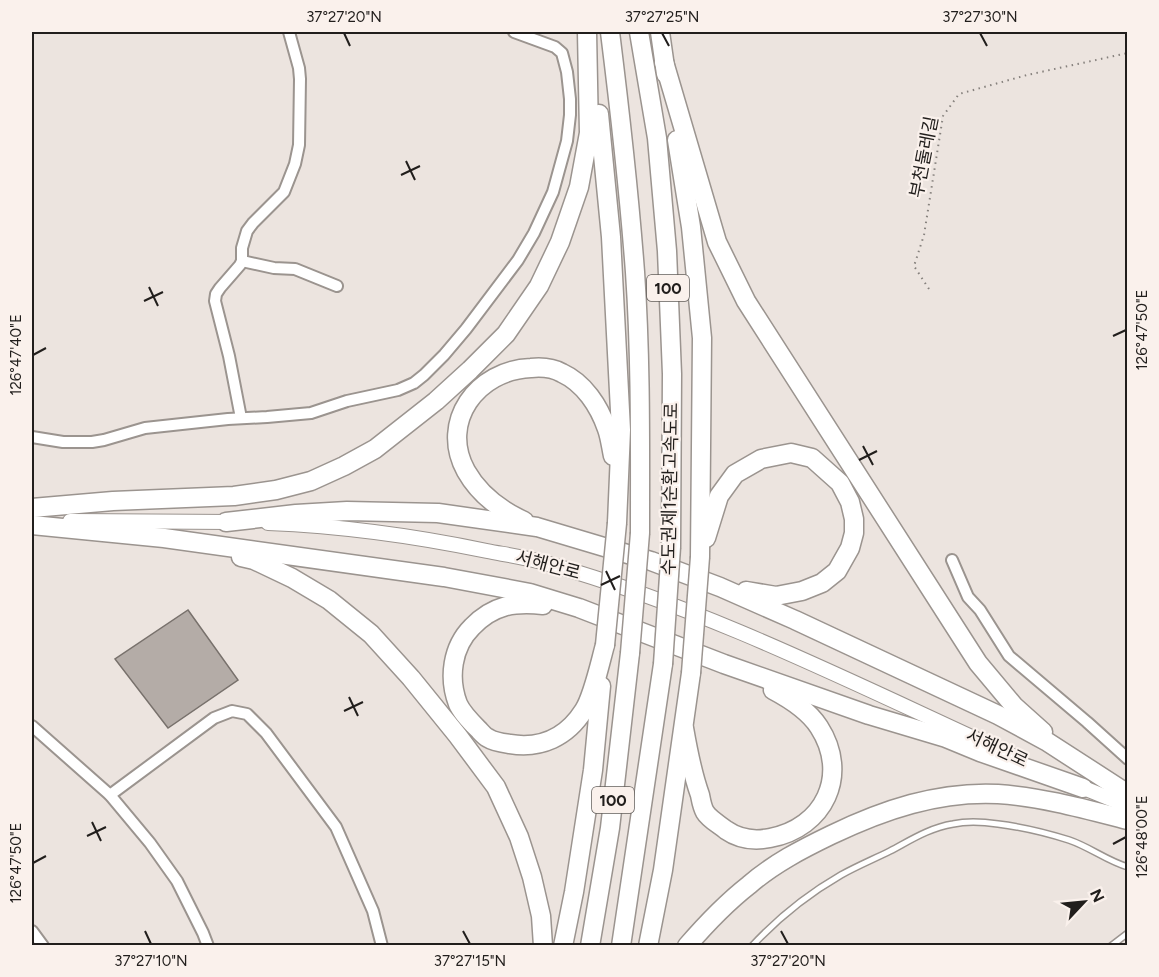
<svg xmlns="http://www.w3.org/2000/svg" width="1159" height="977" font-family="Figtree,'Noto Sans KR',sans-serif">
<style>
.building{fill:#b4aca7;stroke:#78716c;stroke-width:1.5}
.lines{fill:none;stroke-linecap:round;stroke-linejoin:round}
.service-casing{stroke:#9b948f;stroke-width:8}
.minor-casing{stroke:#9b948f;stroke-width:14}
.secondary-casing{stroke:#9b948f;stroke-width:16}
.motorway-casing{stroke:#9b948f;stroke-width:21}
.path{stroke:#86817d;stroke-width:2;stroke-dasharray:1.5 4.5;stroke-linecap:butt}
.service{stroke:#fff;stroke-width:5}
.minor{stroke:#fff;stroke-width:10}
.secondary{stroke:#fff;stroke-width:14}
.motorway{stroke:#fff;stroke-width:18}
.motorway-bridge-casing{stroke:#9b948f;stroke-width:21;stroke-linecap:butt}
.motorway-bridge{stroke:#fff;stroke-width:18}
.ticks{fill:none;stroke:#211e1c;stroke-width:2}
.labels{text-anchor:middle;stroke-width:4.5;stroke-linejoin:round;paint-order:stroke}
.shield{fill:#faf1ec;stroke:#625d5a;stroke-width:1.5}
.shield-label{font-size:16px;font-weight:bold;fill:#211e1c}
.street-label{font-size:18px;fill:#211e1c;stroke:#faf1ec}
.neatline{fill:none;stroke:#211e1c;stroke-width:2}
.ticks-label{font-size:15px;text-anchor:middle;fill:#211e1c}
</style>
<rect width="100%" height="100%" fill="#ece4df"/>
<!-- building -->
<polygon class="building" points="188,610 238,680 168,728 115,659"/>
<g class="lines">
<defs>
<g id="service">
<path d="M752 946C778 918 808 894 841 875 857 866 874 859 890 851 911 840 929 828 953 824 967 821 984 822 998 824 1022 827 1047 833 1069 840 1090 847 1107 861 1128 867"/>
<polyline points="1111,946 1128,933"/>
</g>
<g id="minor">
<polyline points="242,261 274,268 295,269 337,286"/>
<polyline points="241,418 229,356 215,301 216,294 220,288 240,265 242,261 242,248 247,231 253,223 284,192 295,164 299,145 300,79 299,68 289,32"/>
<polyline points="32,437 63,442 92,442 104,440 145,428 228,419 267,417 311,413 347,401 398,390 414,383 424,375 444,355 466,329 518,260 534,233 553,192 567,141 570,115 570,99 567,72 562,53 555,47 514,32"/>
<polyline points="952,560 968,597 980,610 1009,656 1087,722 1128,759"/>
<polyline points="32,726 110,795 150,843 177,881 203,933 208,946"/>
<polyline points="110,795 214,718 232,711 247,714 266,733 336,827 373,911 382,946"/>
<polyline points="32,931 43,946"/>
</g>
<g id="secondary">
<polyline points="70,521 233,522"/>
<path d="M268 523C342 526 415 536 487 551 508 555 529 558 549 564 711 610 861 687 1013 756"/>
<polyline points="1074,784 1128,806"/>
</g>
<g id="motorway">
<path d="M610 32C620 112 629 192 635 272 641 359 640 446 640 533"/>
<polyline points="639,32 657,138 667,251 672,374 671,547"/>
<polyline points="660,32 666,74"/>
<polyline points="664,62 717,242 746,301 978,663 1014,706 1043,732"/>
<polyline points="599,114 611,237 621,430 617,523"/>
<polyline points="677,140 691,227 702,338 700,557"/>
<polyline points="32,508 113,501 234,496 276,490 311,481 344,466 375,449 436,401 470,370 506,334 539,286 560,242 579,187 589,133 587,32"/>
<path d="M524 521C500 510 479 494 466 471 439 422 477 370 531 368 541 367 553 368 562 373 584 383 599 406 607 429 610 437 611 447 613 456"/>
<polyline points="226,522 296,514 347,511 438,513 537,527 651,561 720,587 795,620 998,715 1046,741 1128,794"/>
<polyline points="32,525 164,538 444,577 530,593 579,608 724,664 869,715 946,738 980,752 1083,788"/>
<polyline points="706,538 719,496 735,474 761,459 791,453 812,458 840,483 850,502 854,519 854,533 850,548 837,571 822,583 802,591 776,596 746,591"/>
<polyline points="241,557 254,560 292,578 329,600 371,634 411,678 458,736 496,787 519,837 532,877 541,916 543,946"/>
<path d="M543 605C514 602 493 605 472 627 452 647 448 678 458 704 462 713 471 722 478 729 481 732 484 736 488 738 494 742 503 743 510 744 541 749 567 737 584 710 593 696 600 663 605 645"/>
<path d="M684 728C688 751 692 773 700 795 701 800 702 807 705 812 709 819 720 825 726 830 739 839 755 841 770 838 824 828 850 775 819 727 808 710 790 699 773 690"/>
<polyline points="563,946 574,892 593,770 601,686"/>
<polyline points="590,946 610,828 630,653"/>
<polyline points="621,946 663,664"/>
<polyline points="648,946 663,870 691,673"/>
<path d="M687 946C706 924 726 903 749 885 773 864 802 849 831 835 883 810 938 791 998 794 1042 797 1085 809 1128 820"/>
</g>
</defs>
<!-- service casing -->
<use href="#service" class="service-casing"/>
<!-- minor casing -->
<use href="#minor" class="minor-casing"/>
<!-- secondary casing -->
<use href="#secondary" class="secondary-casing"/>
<!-- motorway casing -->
<use href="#motorway" class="motorway-casing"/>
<!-- path -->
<polyline class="path" points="929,289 914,266 924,235 943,116 959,94 1027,75 1128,53"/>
<!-- service -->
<use href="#service" class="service"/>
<!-- minor -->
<use href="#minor" class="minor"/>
<!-- secondary -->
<use href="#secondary" class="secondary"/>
<!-- motorway -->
<use href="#motorway" class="motorway"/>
<defs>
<g id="motorway-bridge">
<polyline points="605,645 617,523"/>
<polyline points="630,653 640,533"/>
<polyline points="663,664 671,547"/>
<polyline points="691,673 700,557"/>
</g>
</defs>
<!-- motorway-bridge casing -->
<use href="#motorway-bridge" class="motorway-bridge-casing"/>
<!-- motorway-bridge -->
<use href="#motorway-bridge" class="motorway-bridge"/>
</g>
<!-- ticks -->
<path class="ticks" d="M344 33 350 46M662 33 669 46M980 33 987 46M406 161 415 180M401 175 420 166M149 287 158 306M144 301 163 292M1113 336 1126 330M33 355 46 348M863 446 873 465M859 460 877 451M606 571 615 590M601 585 620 576M349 697 358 716M344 711 363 702M92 822 101 841M87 836 106 827M1113 844 1126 837M33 863 46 856M145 931 151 944M463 931 470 944M781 931 788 944"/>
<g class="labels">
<!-- shield labels -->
<g class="shield">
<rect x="647" y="275" width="42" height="26" rx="4.5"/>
<rect x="592" y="787" width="42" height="26" rx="4.5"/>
</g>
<g class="shield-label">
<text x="668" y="294">100</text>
<text x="613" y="806">100</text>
</g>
<!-- street labels -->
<g class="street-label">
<text transform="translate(924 157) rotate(-79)" y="6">부천둘레길</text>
<text transform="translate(670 489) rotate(-89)" y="6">수도권제1순환고속도로</text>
<text transform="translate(548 565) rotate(15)" y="6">서해안로</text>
<text transform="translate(997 748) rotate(25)" y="6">서해안로</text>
</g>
</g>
<!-- border -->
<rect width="1159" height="977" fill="none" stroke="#faf1ec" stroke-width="66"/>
<!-- north arrow -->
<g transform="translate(1084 902) rotate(64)" stroke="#faf1ec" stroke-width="4.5" paint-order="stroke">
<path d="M0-4.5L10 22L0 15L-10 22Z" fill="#211e1c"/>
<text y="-9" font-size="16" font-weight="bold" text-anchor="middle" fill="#211e1c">N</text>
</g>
<rect x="33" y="33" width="1093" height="911" class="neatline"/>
<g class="ticks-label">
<text x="344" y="22">37°27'20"N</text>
<text x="662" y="22">37°27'25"N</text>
<text x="980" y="22">37°27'30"N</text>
<text transform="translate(1142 330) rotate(-90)" y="5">126°47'50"E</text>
<text transform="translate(16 355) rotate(-90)" y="5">126°47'40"E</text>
<text transform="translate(1142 837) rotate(-90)" y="5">126°48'00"E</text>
<text transform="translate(16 863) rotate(-90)" y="5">126°47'50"E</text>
<text x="151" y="966">37°27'10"N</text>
<text x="470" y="966">37°27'15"N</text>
<text x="788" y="966">37°27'20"N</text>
</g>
</svg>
